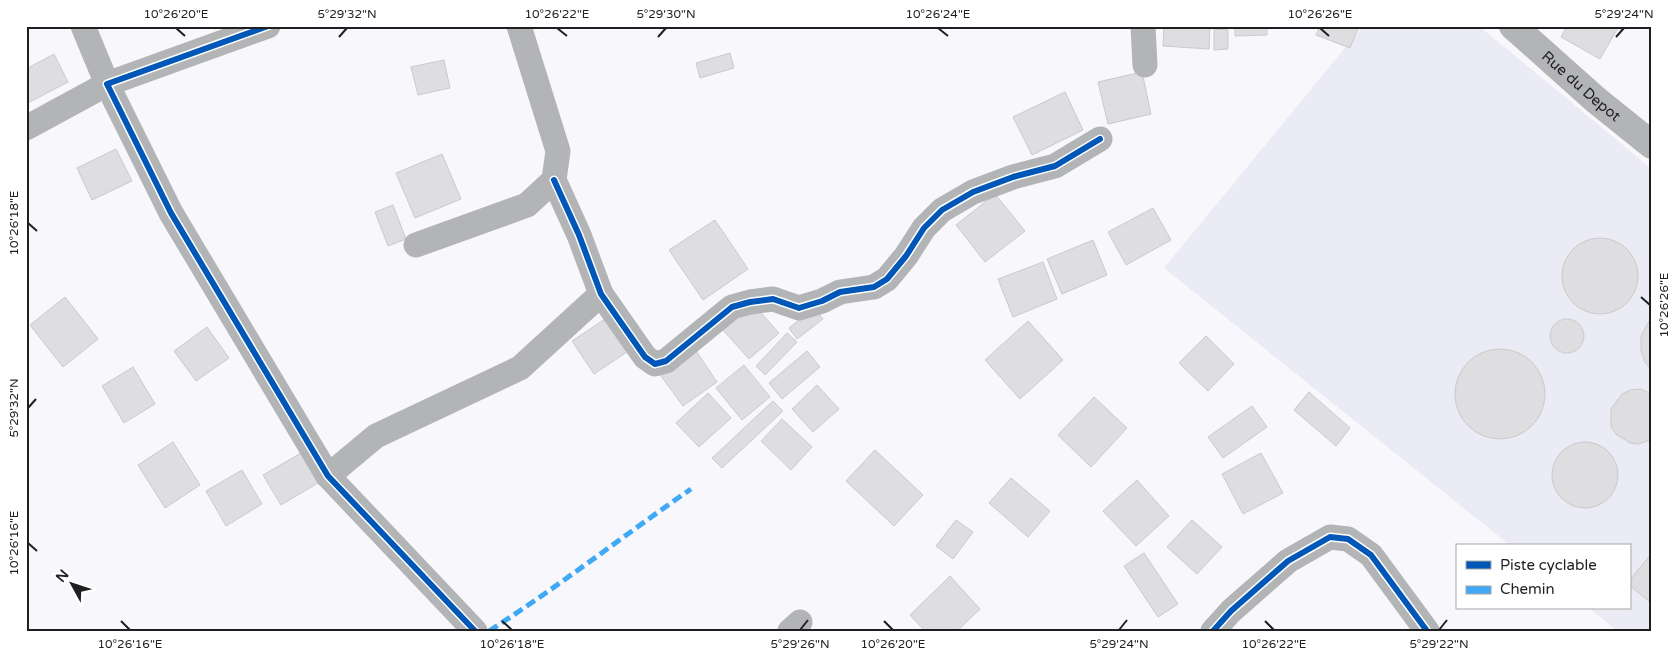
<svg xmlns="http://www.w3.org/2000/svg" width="1678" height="657" font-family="'Varela Round',sans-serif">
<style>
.built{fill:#eaebf4}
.building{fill:#dedee1;stroke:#cacacd}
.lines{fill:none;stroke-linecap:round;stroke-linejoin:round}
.minor{stroke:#b3b4b5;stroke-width:25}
.tertiary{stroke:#b3b4b5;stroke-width:28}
.quiet{stroke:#3fa9f5;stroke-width:5;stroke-dasharray:10 5;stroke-linecap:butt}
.cycleway-casing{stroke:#fff;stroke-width:9}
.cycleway{stroke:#0057b8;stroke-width:6}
.ticks{fill:none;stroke:#1f1f22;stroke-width:2}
.labels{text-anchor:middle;stroke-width:4;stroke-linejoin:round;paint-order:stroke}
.street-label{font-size:15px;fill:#1f1f22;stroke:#fff}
.neatline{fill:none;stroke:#1f1f22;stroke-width:2}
.ticks-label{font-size:12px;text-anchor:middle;fill:#1f1f22}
</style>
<rect width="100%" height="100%" fill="#f8f8fc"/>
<!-- built -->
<polygon class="built" points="1363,26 1479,26 1652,169 1652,631 1617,631 1589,608 1629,608 1629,546 1511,546 1164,268"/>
<!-- building -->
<g class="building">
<polygon points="1164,26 1210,26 1209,49 1163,46"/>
<polygon points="1235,26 1267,26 1267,35 1235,36"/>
<polygon points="1320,26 1359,26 1350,48 1316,35"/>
<polygon points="1567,26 1619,26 1600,59 1561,37"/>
<polygon points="1214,29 1228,30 1228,49 1214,50"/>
<polygon points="730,53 734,68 700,78 696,63"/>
<polygon points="54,54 68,82 28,103 26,98 26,69"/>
<polygon points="444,60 450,88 418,95 411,67"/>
<polygon points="1142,72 1151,114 1108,124 1098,82"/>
<polygon points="1065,92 1083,130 1032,155 1013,117"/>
<polygon points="116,149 132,181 92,200 77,168"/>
<polygon points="442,154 461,199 415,218 396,173"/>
<polygon points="995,194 1025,231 985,262 956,225"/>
<polygon points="393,205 406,239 388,246 375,212"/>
<polygon points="1153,208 1171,240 1126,265 1108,232"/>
<polygon points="715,220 748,269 703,300 669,250"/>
<circle cx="1600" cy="276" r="38"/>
<polygon points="1093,240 1107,275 1062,294 1047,259"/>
<polygon points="1043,262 1057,299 1013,317 998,279"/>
<polygon points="65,297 98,339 63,367 30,325"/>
<polygon points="753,304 779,333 749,359 723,330"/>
<polygon points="814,308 823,319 797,339 789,328"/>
<polygon points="1652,316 1652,372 1645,362 1641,350 1641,336"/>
<polygon points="608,317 630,350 594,374 572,341"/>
<circle cx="1567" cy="336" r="17"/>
<polygon points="1028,321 1063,360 1020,399 985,360"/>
<polygon points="207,327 229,358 196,381 174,351"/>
<polygon points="787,333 797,342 765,375 756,366"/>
<polygon points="1206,336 1234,364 1208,391 1179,363"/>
<circle cx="1500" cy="394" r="45"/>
<polygon points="696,351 717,382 683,406 661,376"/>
<polygon points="807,351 820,367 782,399 769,383"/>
<polygon points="744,365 770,397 742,420 716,388"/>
<polygon points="133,367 155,404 124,423 102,386"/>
<polygon points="817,385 839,409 813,432 792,409"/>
<polygon points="1640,389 1652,394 1652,439 1639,444 1630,443 1616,434 1611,427 1611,409 1622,394 1630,390"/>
<polygon points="1309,392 1350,428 1336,446 1294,410"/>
<polygon points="708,393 731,418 699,447 676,423"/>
<polygon points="1094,397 1127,428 1091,467 1058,435"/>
<polygon points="773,401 783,411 722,468 712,458"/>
<polygon points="1252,406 1267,427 1223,458 1208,437"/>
<polygon points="782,419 812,447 791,470 761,441"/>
<polygon points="173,442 200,485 165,508 138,465"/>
<circle cx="1585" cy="475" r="33"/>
<polygon points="875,450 923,495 894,526 846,481"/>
<polygon points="301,453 318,483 281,505 263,475"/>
<polygon points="1261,453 1283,493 1243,514 1222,474"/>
<polygon points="242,470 262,504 226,526 206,491"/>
<polygon points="1011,478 1050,511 1028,537 989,503"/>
<polygon points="1137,480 1169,516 1136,546 1103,511"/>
<polygon points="956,520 973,532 953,559 936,546"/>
<polygon points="1192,520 1222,547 1197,574 1167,547"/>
<polygon points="1144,553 1178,604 1158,617 1124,566"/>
<polygon points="1652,553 1652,598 1649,601 1629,585 1629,581"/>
<polygon points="950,576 980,609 957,631 925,631 910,615"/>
</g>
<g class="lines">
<!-- minor -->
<g class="minor">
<polyline points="268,26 107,84 171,213 328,476 475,631"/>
<polyline points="1143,26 1145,65"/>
<polyline points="26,128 107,84 83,26"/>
<polyline points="554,180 579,235 601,294 645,357 655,364 666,361 732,307 750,302 773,299 799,308 822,301 840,292 874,287 887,279 906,256 924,228 942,210 973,192 1013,177 1055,166 1100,139"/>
<polyline points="416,245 527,205 554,180 558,151 519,26"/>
<polyline points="328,476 376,436 520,368 601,294"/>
<polyline points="790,631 800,622"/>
<polyline points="1213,631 1231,611 1288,561 1330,537 1348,539 1371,555 1427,631"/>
</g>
<!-- tertiary -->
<path class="tertiary" id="s1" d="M1513 26 1596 100 1652 145"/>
<!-- quiet -->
<path class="quiet" d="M489 631C558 587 623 536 691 489"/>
<defs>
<g id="cycleway">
<polyline points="268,26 107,84 171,213 328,476 475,631"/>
<polyline points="554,180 579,235 601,294 645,357 655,364 666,361 732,307 750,302 773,299 799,308 822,301 840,292 874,287 887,279 906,256 924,228 942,210 973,192 1013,177 1055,166 1100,139"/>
<polyline points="1213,631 1231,611 1288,561 1330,537 1348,539 1371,555 1427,631"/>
</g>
</defs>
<!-- cycleway casing -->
<use href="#cycleway" class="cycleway-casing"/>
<!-- cycleway -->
<use href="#cycleway" class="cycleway"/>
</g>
<!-- ticks -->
<path class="ticks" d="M176 28 185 36M557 28 567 36M938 28 948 36M1320 28 1329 36M339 37 347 28M658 37 666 28M1616 37 1624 28M28 223 37 231M1641 297 1650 305M28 408 36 399M28 543 37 551M121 621 130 630M502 621 512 630M884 621 893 630M1265 621 1274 630M800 630 808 620M1119 630 1127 620M1439 630 1447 620"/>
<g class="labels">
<!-- street labels -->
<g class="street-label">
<text dy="5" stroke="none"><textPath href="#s1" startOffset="91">Rue du Depot</textPath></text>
</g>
</g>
<!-- border -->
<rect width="1678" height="657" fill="none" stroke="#ffffff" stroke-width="55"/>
<!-- legend -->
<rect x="1456" y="544" width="175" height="65" fill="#ffffff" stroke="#a5a5a7"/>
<rect x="1466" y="561" width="25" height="8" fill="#0057b8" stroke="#a5a5a7"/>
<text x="1500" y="570" font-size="15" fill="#1f1f22">Piste cyclable</text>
<rect x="1466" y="586" width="25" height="8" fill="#3fa9f5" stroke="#a5a5a7"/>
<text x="1500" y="594" font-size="15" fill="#1f1f22">Chemin</text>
<!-- north arrow -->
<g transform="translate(72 584) rotate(310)" stroke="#ffffff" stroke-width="4" paint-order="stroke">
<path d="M0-4L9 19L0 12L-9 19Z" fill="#1f1f22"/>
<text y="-8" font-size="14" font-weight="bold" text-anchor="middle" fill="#1f1f22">N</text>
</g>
<rect x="28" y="28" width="1622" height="602" class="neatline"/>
<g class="ticks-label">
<text x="176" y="18">10°26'20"E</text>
<text x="347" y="18">5°29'32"N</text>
<text x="557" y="18">10°26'22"E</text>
<text x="666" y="18">5°29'30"N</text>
<text x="938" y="18">10°26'24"E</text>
<text x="1320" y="18">10°26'26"E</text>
<text x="1624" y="18">5°29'24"N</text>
<text transform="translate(14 223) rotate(-90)" y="4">10°26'18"E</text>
<text transform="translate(1664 305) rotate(-90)" y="4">10°26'26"E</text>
<text transform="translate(14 408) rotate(-90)" y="4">5°29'32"N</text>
<text transform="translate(14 543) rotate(-90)" y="4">10°26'16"E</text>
<text x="130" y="648">10°26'16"E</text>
<text x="512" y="648">10°26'18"E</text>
<text x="800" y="648">5°29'26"N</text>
<text x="893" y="648">10°26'20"E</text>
<text x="1119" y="648">5°29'24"N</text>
<text x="1274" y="648">10°26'22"E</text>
<text x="1439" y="648">5°29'22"N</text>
</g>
</svg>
